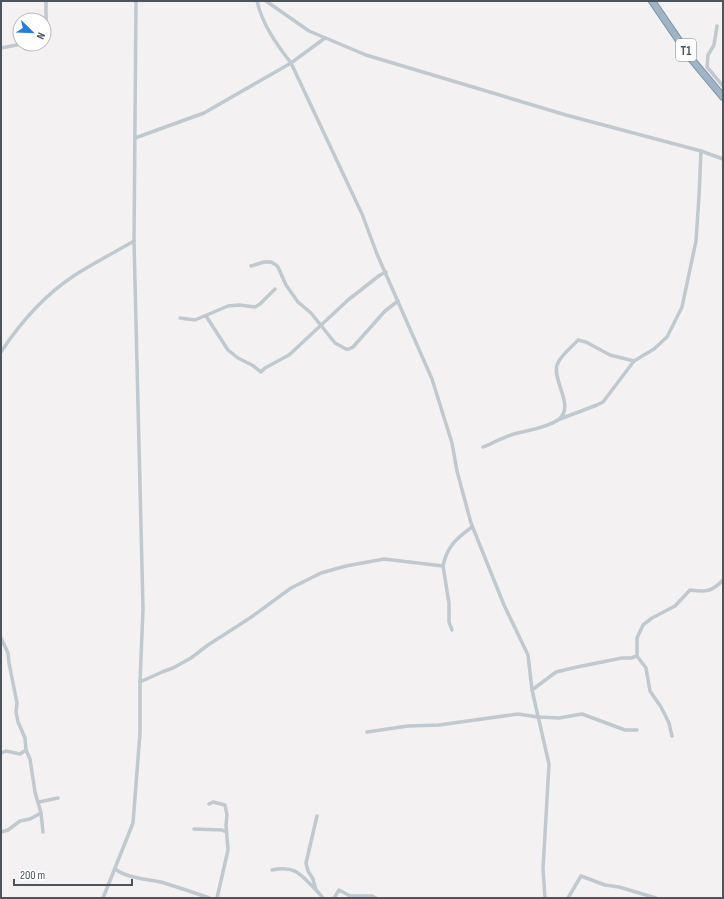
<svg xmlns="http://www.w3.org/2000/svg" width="724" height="899" font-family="'Sofia Sans Condensed',sans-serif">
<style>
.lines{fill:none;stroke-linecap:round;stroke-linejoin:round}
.trunk-casing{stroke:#7892a8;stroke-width:8}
.minor{stroke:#c0c9cf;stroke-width:3.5}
.trunk{stroke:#a0b4c5;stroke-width:6}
.labels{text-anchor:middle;stroke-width:4;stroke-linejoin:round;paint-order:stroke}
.shield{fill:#fff;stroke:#80888e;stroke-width:1}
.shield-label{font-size:13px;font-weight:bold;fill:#4a555d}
</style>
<rect width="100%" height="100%" fill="#f3f1f1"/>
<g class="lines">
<defs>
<polyline id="trunk" points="652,1 693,61 723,97"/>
</defs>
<!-- trunk casing -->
<use href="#trunk" class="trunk-casing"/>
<!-- minor -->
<g class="minor">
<path d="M257 1C262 24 277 45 291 63L362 214 377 254 432 379 452 443 457 471 471 523 504 605 528 655 532 690 549 764 543 869 545 898"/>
<polyline points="266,1 309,31 366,55 566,115 701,151 723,159"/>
<polyline points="717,26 714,45 708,55 707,67 723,86"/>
<polyline points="44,39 46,33 46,1"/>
<polyline points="1,48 22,44"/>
<polyline points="135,138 204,113 291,63 325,38"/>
<polyline points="251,266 264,262 271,262 276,265 278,267 286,285 298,302 311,313 335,343 346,349 349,349 353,347 385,311 398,301"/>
<polyline points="206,316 228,350 238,358 252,365 261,372 265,368 289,355 348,300 380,275 386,272"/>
<polyline points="180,318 195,320 228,306 239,305 255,307 260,304 275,289"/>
<path d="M1 352C20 323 46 294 75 275 94 263 115 252 134 241"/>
<polyline points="560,419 597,405 603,402 634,361"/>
<path d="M483 447C493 443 502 438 511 435 526 430 545 429 558 420 576 407 552 381 557 365 559 357 573 346 578 340L586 342 610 355 634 361 654 349 667 337 682 307 696 241 699 196 701 151"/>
<polyline points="443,566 449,603 449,622 452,630"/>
<polyline points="1,638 8,653 9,663 17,703 16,712 18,722 25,738 26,750 20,754 6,751 1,753"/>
<path d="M140 682 162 672 173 668 191 658 208 645 250 618 291 588 321 573 346 566 384 559 443 566C447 546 457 538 472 527"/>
<polyline points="532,690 556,672 577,667 622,658 631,658 637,656"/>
<polyline points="367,732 408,726 439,725 518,714 538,717 559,718 582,714 625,730 637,730"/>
<path d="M672 736 669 723 661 707 650 691 646 668 637 656V638L643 625 652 618 675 606 690 590C706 592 712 592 723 580"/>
<polyline points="26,750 30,759 35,792 41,813 43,832"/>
<polyline points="39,802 58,798"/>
<polyline points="209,804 213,802 225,805 227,815 226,825 228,850 217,898"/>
<polyline points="317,816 306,863 308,871 313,879 316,890 323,898"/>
<polyline points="194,829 222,830 226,832"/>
<polyline points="1,832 8,830 20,821 30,819 41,813"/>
<path d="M115 869C127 878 146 879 161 882 177 887 193 892 209 898"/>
<path d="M272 870C296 865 301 875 316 890"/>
<polyline points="103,898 133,823 140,733 140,682 143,609 134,241 136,1"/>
<polyline points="334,898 339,890 350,896 372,896 376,898"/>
<polyline points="568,898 581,876 605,885 619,887 656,898"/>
</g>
<!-- trunk -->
<use href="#trunk" class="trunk"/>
</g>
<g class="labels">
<!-- shield labels -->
<rect class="shield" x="676" y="39" width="20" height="22" rx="3"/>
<g class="shield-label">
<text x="686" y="55">T1</text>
</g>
</g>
<!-- border -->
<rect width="724" height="899" fill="none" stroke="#4a555d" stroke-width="4"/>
<!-- north arrow -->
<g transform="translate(32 32) rotate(113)"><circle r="19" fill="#ffffff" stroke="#b7bbbe"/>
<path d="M0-3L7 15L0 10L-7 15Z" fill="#267ed8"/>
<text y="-6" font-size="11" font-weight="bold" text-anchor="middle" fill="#4a555d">N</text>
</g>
<!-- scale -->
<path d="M14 879v6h118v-6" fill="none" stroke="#4a555d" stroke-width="2"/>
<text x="20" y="879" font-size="12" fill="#4a555d" stroke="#ffffff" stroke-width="3" paint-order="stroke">200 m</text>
</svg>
